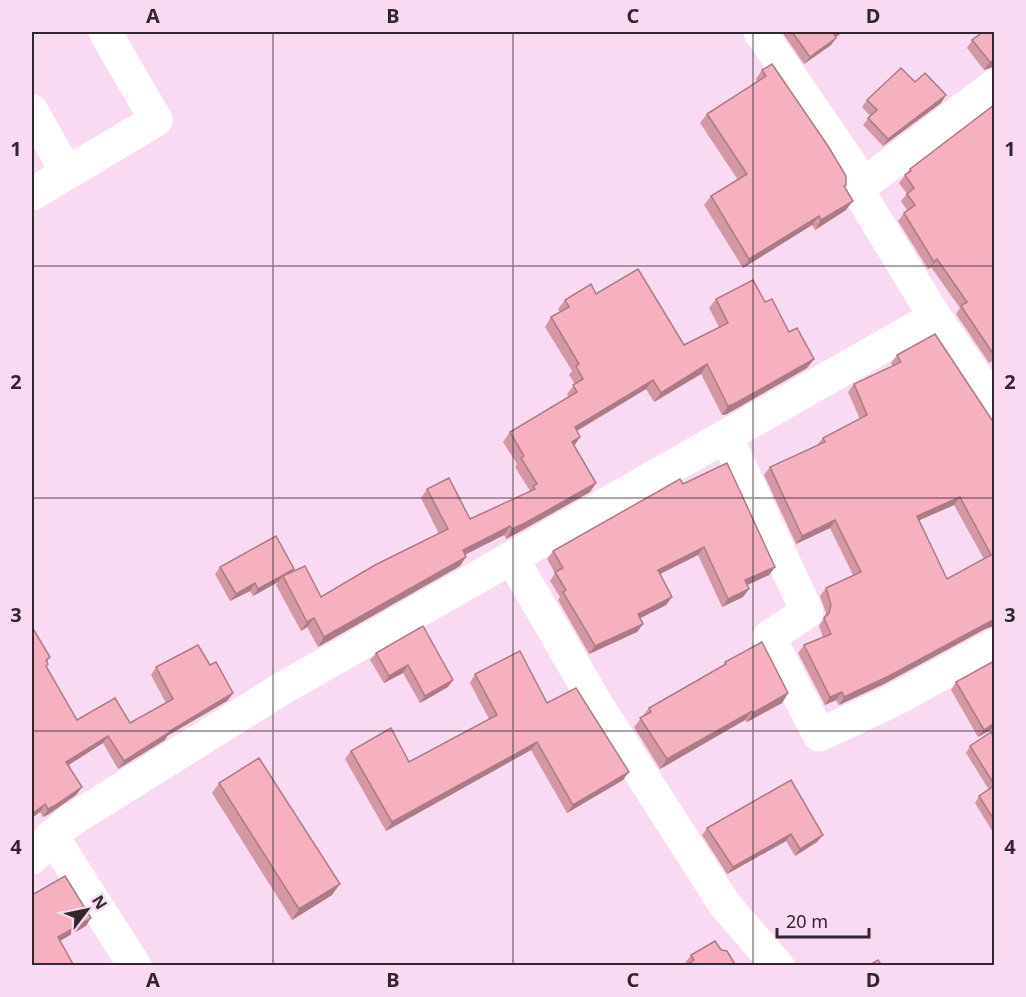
<svg xmlns="http://www.w3.org/2000/svg" width="1026" height="997" font-family="'Noto Sans',sans-serif">
<style>
.lines{fill:none;stroke-linecap:round;stroke-linejoin:round}
.minor{stroke:#fff;stroke-width:33}
.wall{fill:#d497a4;fill-rule:evenodd}
.shaded-wall{fill:#ac7b86}
.building{fill:#f6b0bf;stroke:#ac7b86;stroke-width:1.5;fill-rule:evenodd}
.grid{fill:none;stroke:#32272f;stroke-width:1.5;stroke-opacity:0.55}
.neatline{fill:none;stroke:#32272f;stroke-width:2}
.grid-label{font-size:20px;text-anchor:middle;font-weight:bold;fill:#32272f}
</style>
<rect width="100%" height="100%" fill="#f8dbf2"/>
<g class="lines">
<!-- minor -->
<g class="minor">
<polyline points="760,32 864,184"/>
<polyline points="994,86 857,189 935,317 994,403"/>
<polyline points="32,111 67,173"/>
<polyline points="32,194 156,120 105,32"/>
<polyline points="726,436 807,612 769,637 819,735 892,701 994,645"/>
<polyline points="512,558 597,705 725,905 778,966"/>
<polyline points="52,836 135,966"/>
<polyline points="32,858 52,836 70,821 283,688 935,317"/>
</g>
</g>
<!-- wall -->
<g class="wall">
<polygon points="782,32 843,32 835,37 836,38 831,45 804,64"/>
<polygon points="994,32 994,68 992,67 984,70 967,48 972,40"/>
<polygon points="762,70 846,185 844,187 846,210 815,230 812,225 743,268 704,205 711,196 738,180 700,123 707,114 757,82 756,79"/>
<polygon points="915,82 941,103 883,146 863,125 870,116 862,107 867,100"/>
<polygon points="994,105 994,360 989,363 956,314 960,308 931,267 928,269 898,221 904,213 907,210 901,201 907,194 899,183 910,169"/>
<polygon points="596,294 684,345 719,327 709,308 716,299 765,302 789,332 814,359 807,368 727,414 722,415 701,374 654,402 646,389 577,431 580,437 574,446 596,483 590,492 519,532 506,539 504,535 465,555 460,566 318,647 307,627 301,631 276,585 278,582 253,596 250,591 230,601 215,574 220,567 292,572 321,597 439,534 421,498 427,489 470,519 530,491 515,467 517,464 503,442 510,432 568,397 567,394 575,384 569,375 572,371 545,327 551,317 560,312 558,309 565,300"/>
<path d="M897 355 994 423V626L985 629 884 684 839 705 836 700 825 705 798 653 804 645 823 637 819 626 824 618 826 613 820 596 826 588 853 575 830 528 796 544 764 475 770 467 817 445 823 438 860 419 848 392 854 384 893 366 891 363ZM954 505 984 559 947 579 919 520Z"/>
<polygon points="683,484 775,567 769,575 747,585 743,597 722,607 698,555 660,574 672,597 666,605 640,618 643,624 637,632 589,654 558,600 560,597 550,581 555,573 547,559 553,551"/>
<polygon points="423,626 448,687 420,703 403,673 384,683 370,660 376,653"/>
<polygon points="32,627 50,657 47,662 48,664 46,667 77,720 115,698 130,723 166,703 151,675 156,667 198,645 210,665 216,662 233,693 227,701 167,736 165,740 118,769 103,743 68,765 82,787 76,795 49,814 43,817 40,812 32,818"/>
<polygon points="725,662 788,693 782,703 747,722 745,720 660,769 634,727 649,708 723,665"/>
<polygon points="475,674 547,703 623,780 567,813 531,750 386,831 345,759 351,751 409,762 489,719 470,683"/>
<polygon points="956,682 994,728 978,737 951,690"/>
<polygon points="994,737 994,834 975,803 979,796 989,790 966,753 970,746"/>
<polygon points="791,780 817,842 795,856 786,841 727,874 702,835 707,828"/>
<polygon points="219,783 332,895 292,920 212,793"/>
<polygon points="721,950 687,964 685,963 691,955"/>
</g>
<!-- shaded-wall -->
<g class="shaded-wall">
<polygon points="838,32 843,32 829,42 834,34"/>
<polygon points="836,38 831,45 804,64 810,57"/>
<polygon points="994,61 994,68 992,67 984,70 990,62"/>
<polygon points="946,95 941,103 883,146 888,139"/>
<polygon points="853,201 846,210 815,230 821,220"/>
<polygon points="819,216 812,225 743,268 749,259"/>
<polygon points="937,259 931,267 928,269 934,262"/>
<polygon points="814,359 807,368 727,414 722,415 728,406"/>
<polygon points="707,364 701,374 654,402 661,393"/>
<polygon points="653,380 646,389 568,436 575,427"/>
<polygon points="580,437 574,446 572,442"/>
<polygon points="596,483 590,492 519,532 506,539 512,529"/>
<polygon points="960,497 954,505 911,524 917,516"/>
<polygon points="835,520 830,528 796,544 802,536"/>
<polygon points="510,526 504,535 456,559 463,550"/>
<polygon points="704,547 698,555 652,578 658,570"/>
<polygon points="466,557 460,566 318,647 324,637"/>
<polygon points="775,567 769,575 739,589 745,580"/>
<polygon points="294,569 289,577 283,576 278,582 253,596 258,589"/>
<polygon points="255,583 250,591 230,601 236,594"/>
<polygon points="749,589 743,597 722,607 728,599"/>
<polygon points="672,597 666,605 633,622 638,614"/>
<polygon points="314,618 307,627 301,631 307,622"/>
<polygon points="994,620 994,626 985,629 884,684 839,705 844,697 991,621"/>
<polygon points="643,624 637,632 589,654 595,646"/>
<polygon points="408,665 403,673 384,683 389,676"/>
<polygon points="453,680 448,687 420,703 425,696"/>
<polygon points="842,692 836,700 825,705 830,697"/>
<polygon points="233,693 227,701 167,736 165,740 118,769 124,761 170,731"/>
<polygon points="788,693 782,703 747,722 753,713"/>
<polygon points="752,711 745,720 660,769 667,759"/>
<polygon points="994,723 994,728 978,737 984,730"/>
<polygon points="108,736 103,743 61,770 66,762"/>
<polygon points="537,742 531,750 386,831 392,822"/>
<polygon points="629,772 623,780 567,813 573,805"/>
<polygon points="82,787 76,795 49,814 43,817 48,809"/>
<polygon points="45,804 40,812 32,818 32,814"/>
<polygon points="791,834 786,841 727,874 733,867"/>
<polygon points="823,835 817,842 795,856 800,849"/>
<polygon points="340,884 332,895 292,920 299,909"/>
<polygon points="91,918 86,926 53,945 58,937"/>
</g>
<!-- building -->
<g class="building">
<polygon points="792,32 838,32 834,34 836,38 810,57"/>
<polygon points="983,32 994,32 994,61 990,62 972,40"/>
<polygon points="772,64 828,146 846,176 846,185 844,186 853,201 821,220 819,216 749,259 711,196 747,174 707,114 766,76 762,70"/>
<polygon points="901,68 915,82 925,73 946,95 888,139 868,118 877,110 867,100"/>
<polygon points="994,105 994,355 961,306 967,302 937,259 934,262 904,213 915,205 907,194 914,188 905,175 911,171 910,169"/>
<polygon points="638,269 684,345 728,323 716,299 753,280 765,302 772,299 789,332 797,328 814,359 734,404 728,406 707,364 661,393 653,380 575,427 580,437 572,442 596,483 525,523 512,529 510,526 463,550 466,557 324,637 314,618 307,622 283,576 305,566 321,597 375,565 448,529 427,489 449,478 470,519 535,489 533,486 537,484 521,458 524,456 510,432 577,392 573,385 583,379 576,366 579,364 551,317 569,307 565,300 591,284 596,294"/>
<path d="M935 334 994 423V620L991 621 889 676 844 697 842 692 830 697 804 645 831 634 824 618 829 613 831 605 826 588 861 572 835 520 802 536 770 467 825 442 823 438 867 415 854 384 901 362 897 355ZM960 497 991 555 947 579 917 516Z"/>
<polygon points="727,463 775,567 745,580 749,589 728,599 704,547 658,570 672,597 638,614 643,624 595,646 563,592 566,590 555,572 563,568 553,551 680,479 683,484"/>
<polygon points="276,536 294,569 258,589 255,583 236,594 220,567"/>
<polygon points="423,626 453,680 425,696 408,665 389,676 376,653"/>
<polygon points="32,627 50,657 46,660 48,664 46,666 77,720 115,698 130,723 173,699 156,667 198,645 210,665 216,662 233,693 170,731 170,732 124,761 108,736 66,762 82,787 54,806 48,809 45,804 32,814"/>
<polygon points="762,642 788,693 753,713 752,711 667,759 640,718 651,712 649,708 726,664 725,662"/>
<polygon points="520,651 547,703 576,688 629,772 573,805 537,742 392,822 351,751 391,728 409,762 497,715 475,674"/>
<polygon points="994,661 994,723 984,730 956,682"/>
<polygon points="991,732 994,737 994,784 970,746"/>
<polygon points="259,758 340,884 299,909 219,783"/>
<polygon points="791,780 823,835 800,849 791,834 733,867 707,828"/>
<polygon points="994,786 994,820 979,796"/>
<polygon points="65,876 91,918 58,937 74,966 32,966 32,895"/>
<polygon points="715,941 721,950 727,951 736,966 685,966 694,960 691,955"/>
<polygon points="878,960 882,966 868,966"/>
</g>
<!-- grid -->
<path class="grid" d="M273 32V966M513 32V966M753 32V966M32 266H994M32 498H994M32 731H994"/>
<!-- border -->
<rect width="1026" height="997" fill="none" stroke="#f8dbf2" stroke-width="66"/>
<!-- north arrow -->
<g transform="translate(87 910) rotate(58)" stroke="#f8dbf2" stroke-width="4.5" paint-order="stroke">
<path d="M0-4.5L10 22L0 15L-10 22Z" fill="#32272f"/>
<text y="-9" font-size="16" font-weight="bold" text-anchor="middle" fill="#32272f">N</text>
</g>
<!-- scale -->
<path d="M777 928v9h92v-9" fill="none" stroke="#32272f" stroke-width="3"/>
<text x="786" y="928" font-size="18" fill="#32272f" stroke="#f8dbf2" stroke-width="4.5" paint-order="stroke">20 m</text>
<rect x="33" y="33" width="960" height="931" class="neatline"/>
<g class="grid-label">
<text x="153" y="23">A</text>
<text x="393" y="23">B</text>
<text x="633" y="23">C</text>
<text x="873" y="23">D</text>
<text x="16" y="156">1</text>
<text x="1010" y="156">1</text>
<text x="16" y="389">2</text>
<text x="1010" y="389">2</text>
<text x="16" y="622">3</text>
<text x="1010" y="622">3</text>
<text x="16" y="854">4</text>
<text x="1010" y="854">4</text>
<text x="153" y="987">A</text>
<text x="393" y="987">B</text>
<text x="633" y="987">C</text>
<text x="873" y="987">D</text>
</g>
</svg>
